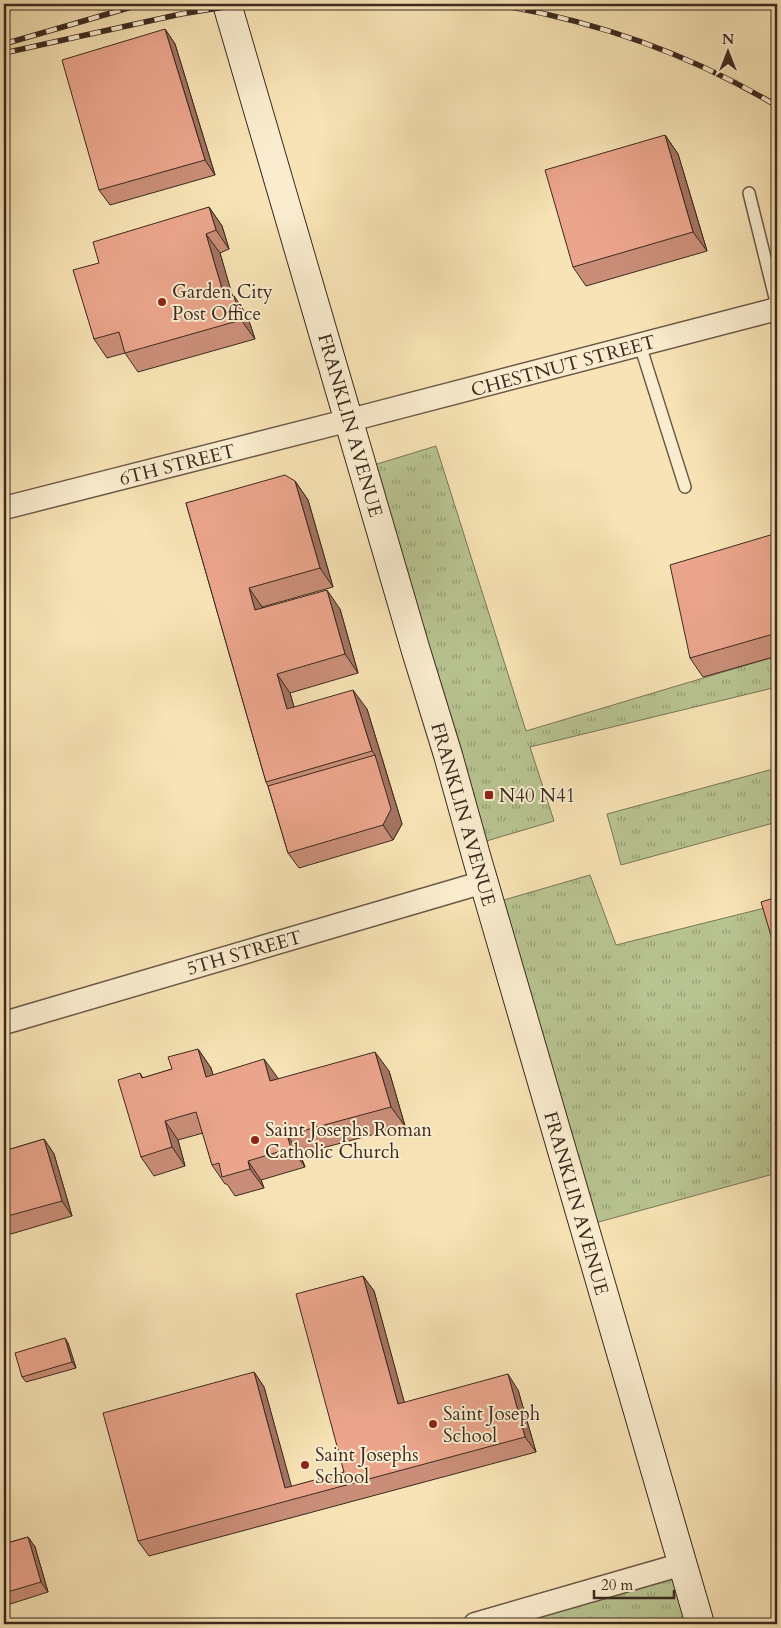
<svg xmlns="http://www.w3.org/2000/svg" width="781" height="1628" font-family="Cardo,serif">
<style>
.grass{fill:url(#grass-tufts);stroke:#7a7759}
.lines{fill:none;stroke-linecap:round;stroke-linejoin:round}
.lane-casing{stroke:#6b5846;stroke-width:14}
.street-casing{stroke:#6b5846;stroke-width:25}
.secondary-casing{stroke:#3c2a21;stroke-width:30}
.lane{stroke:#faedcf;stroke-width:11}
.street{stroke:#faedcf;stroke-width:22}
.secondary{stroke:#faedcf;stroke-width:28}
.rail-casing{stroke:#3c2a21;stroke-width:5.5}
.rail{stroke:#faedcf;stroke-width:4;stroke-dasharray:11;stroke-linecap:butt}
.wall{fill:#ca8e78;stroke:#3c2a21}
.shaded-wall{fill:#a47462;stroke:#3c2a21}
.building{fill:#eba58c;stroke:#3c2a21}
.poi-dot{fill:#8f2418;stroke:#faedcf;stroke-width:2}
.labels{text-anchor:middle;stroke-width:4;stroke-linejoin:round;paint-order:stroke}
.poi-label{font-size:19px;fill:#3c2a21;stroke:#faedcf;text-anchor:start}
.street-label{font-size:19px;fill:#3c2a21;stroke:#faedcf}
</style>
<defs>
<pattern id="grass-tufts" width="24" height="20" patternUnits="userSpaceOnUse" patternTransform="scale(1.25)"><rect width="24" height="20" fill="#b8c491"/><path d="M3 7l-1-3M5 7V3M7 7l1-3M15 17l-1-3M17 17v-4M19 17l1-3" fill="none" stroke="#979f76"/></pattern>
</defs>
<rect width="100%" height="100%" fill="#f7e3b5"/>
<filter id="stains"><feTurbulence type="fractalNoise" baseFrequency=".004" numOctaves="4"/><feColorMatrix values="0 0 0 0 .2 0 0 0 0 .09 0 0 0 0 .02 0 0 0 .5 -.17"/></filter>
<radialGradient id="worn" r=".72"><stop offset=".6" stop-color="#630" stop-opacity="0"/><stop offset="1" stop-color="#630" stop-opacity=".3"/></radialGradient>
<!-- grass -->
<g class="grass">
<polygon points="436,446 526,731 777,656 777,687 530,747 554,821 473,845 364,468"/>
<polygon points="777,768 777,822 621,865 607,814"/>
<polygon points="590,875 616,945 777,905 777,1173 584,1226 490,904"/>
<polygon points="685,1554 705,1624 470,1624"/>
</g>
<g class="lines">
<defs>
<g id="lane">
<polyline points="749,193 777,306"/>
<polyline points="640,345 685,487"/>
</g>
<g id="street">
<polyline points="4,508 350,420 777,309"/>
<polyline points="4,1023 484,882"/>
<polyline points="475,1624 683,1564"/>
</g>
<polyline id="secondary" points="227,4 416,651 448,755 477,859 700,1624"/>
</defs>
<!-- lane casing -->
<use href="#lane" class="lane-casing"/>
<!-- street casing -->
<use href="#street" class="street-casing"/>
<!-- secondary casing -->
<use href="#secondary" class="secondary-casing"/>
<!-- lane -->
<use href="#lane" class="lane"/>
<!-- street -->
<use href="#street" class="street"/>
<!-- secondary -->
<use href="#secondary" class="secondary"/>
<defs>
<g id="rail">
<path d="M493 4C593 20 690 54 777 106"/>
<polyline points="4,44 142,4"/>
<polyline points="4,53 181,14 244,4"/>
</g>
</defs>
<!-- rail casing -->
<use href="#rail" class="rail-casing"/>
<!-- rail -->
<use href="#rail" class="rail"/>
</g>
<!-- wall -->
<g class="wall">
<polygon points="165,29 175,44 215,175 110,205 99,190"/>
<polygon points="665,135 678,154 707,251 586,286 573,267"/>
<polygon points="209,207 222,226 229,249 220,253 232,296 247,315 255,339 138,372 125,353 107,358 94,339 99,263"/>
<polygon points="295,481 308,500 333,587 262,607 262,608 340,609 358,673 290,693 294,707 367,709 402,824 393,840 299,868 288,853 268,786 266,782 186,503"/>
<polygon points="777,533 777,656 703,677 690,658"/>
<polygon points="198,1049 211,1068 213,1075 278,1078 278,1079 389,1071 405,1126 300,1154 305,1167 261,1180 264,1188 235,1196 227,1184 225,1184 212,1165 203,1133 178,1140 185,1166 154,1176 141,1157 140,1073 143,1078 172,1069"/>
<polygon points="44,1139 54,1154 72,1216 4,1236 4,1151"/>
<polygon points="363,1276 374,1291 404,1403 518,1390 536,1452 149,1556 138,1541 254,1372 264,1387 291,1487 344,1472"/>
<polygon points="68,1343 76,1368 26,1382 22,1377"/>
<polygon points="28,1537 35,1547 48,1592 4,1606 4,1544"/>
</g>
<!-- shaded-wall -->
<g class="shaded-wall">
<polygon points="165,29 175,44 215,175 205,160"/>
<polygon points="665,135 678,154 707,251 693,232"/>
<polygon points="209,207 222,226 229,249 216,230"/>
<polygon points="206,234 220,253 239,318 225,299"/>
<polygon points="234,296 247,315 255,339 241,320"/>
<polygon points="295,481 308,500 333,587 320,568"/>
<polygon points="249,588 262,607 268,630 255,610"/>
<polygon points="327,590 340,609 358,673 345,654"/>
<polygon points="277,674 290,693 300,728 287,709"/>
<polygon points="353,690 367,709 402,824 393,840 383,825 375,755 372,751"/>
<polygon points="198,1049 211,1068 219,1096 206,1077"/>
<polygon points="375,1052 389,1071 405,1126 391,1107"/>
<polygon points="264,1059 278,1078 284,1100 270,1081"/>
<polygon points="165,1121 178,1140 185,1166 172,1147"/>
<polygon points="287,1135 300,1154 305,1167 291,1148"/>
<polygon points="44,1139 54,1154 72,1216 62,1201"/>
<polygon points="248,1161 261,1180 264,1188 250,1169"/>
<polygon points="363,1276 374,1291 409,1419 398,1404"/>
<polygon points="65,1338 68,1343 76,1368 72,1362"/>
<polygon points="254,1372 264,1387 295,1499 285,1488"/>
<polygon points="508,1374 518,1390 536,1452 525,1437"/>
<polygon points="28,1537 35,1547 48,1592 41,1582"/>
</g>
<!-- building -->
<g class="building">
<polygon points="165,29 205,160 99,190 62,60"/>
<polygon points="665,135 693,232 573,267 545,170"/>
<polygon points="209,207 216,230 206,234 225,299 234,296 241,320 125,353 119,332 94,339 73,270 99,263 93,242"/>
<polygon points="285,475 295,481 320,568 249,588 255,610 327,590 345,654 277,674 287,709 353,690 372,751 266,782 186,503"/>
<polygon points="777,533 777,633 690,658 670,565"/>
<polygon points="375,755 391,809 383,825 288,853 268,786"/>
<polygon points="777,897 777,956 761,902"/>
<polygon points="198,1049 206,1077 264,1059 270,1081 375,1052 391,1107 287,1135 291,1148 248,1161 250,1169 222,1177 219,1163 212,1165 196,1112 165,1121 172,1147 141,1157 118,1080 140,1073 142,1078 172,1069 168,1057"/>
<polygon points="44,1139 62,1201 4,1217 4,1151"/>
<polygon points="363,1276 398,1404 508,1374 525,1437 138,1541 103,1413 254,1372 285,1488 344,1472 296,1294"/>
<polygon points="65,1338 72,1362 22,1377 15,1353"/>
<polygon points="28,1537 41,1582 4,1593 4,1544"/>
</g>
<!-- markers -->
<g class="poi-dot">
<circle cx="162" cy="302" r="5"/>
<rect x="484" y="790" width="10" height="10" rx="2.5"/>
<circle cx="255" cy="1140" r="5"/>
<circle cx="433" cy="1424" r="5"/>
<circle cx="305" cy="1465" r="5"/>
</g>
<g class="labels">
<!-- poi labels -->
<g class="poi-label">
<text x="172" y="298">Garden City<tspan x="172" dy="22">Post Office</tspan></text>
<text x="499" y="802">N40 N41</text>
<text x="265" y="1136">Saint Josephs Roman<tspan x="265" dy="22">Catholic Church</tspan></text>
<text x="443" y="1420">Saint Joseph<tspan x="443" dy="22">School</tspan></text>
<text x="315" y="1461">Saint Josephs<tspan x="315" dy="22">School</tspan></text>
</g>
<!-- street labels -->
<g class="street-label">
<text transform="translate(563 365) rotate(-15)" y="7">CHESTNUT STREET</text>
<text transform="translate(351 425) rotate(74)" y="7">FRANKLIN AVENUE</text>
<text transform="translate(177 464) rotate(-14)" y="7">6TH STREET</text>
<text transform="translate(464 814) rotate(74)" y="7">FRANKLIN AVENUE</text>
<text transform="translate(244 952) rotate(-16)" y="7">5TH STREET</text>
<text transform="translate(577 1203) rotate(74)" y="7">FRANKLIN AVENUE</text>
</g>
</g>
<!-- margin -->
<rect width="781" height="1628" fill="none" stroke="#f7e3b5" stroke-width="20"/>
<rect x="5" y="5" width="771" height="1618" fill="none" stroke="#3c2a21" stroke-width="2.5"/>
<rect x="10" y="10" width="761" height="1608" fill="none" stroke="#3c2a21"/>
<!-- north arrow -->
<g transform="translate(728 52)" stroke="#faedcf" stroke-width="4" paint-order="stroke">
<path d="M0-4L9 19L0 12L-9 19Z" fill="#3c2a21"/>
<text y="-8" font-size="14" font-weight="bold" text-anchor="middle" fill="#3c2a21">N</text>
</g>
<!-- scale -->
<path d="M594 1590v8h80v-8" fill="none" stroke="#3c2a21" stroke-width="2.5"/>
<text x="601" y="1590" font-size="15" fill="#3c2a21" stroke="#faedcf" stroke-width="4" paint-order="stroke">20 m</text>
<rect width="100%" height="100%" filter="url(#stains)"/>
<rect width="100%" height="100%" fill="url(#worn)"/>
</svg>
